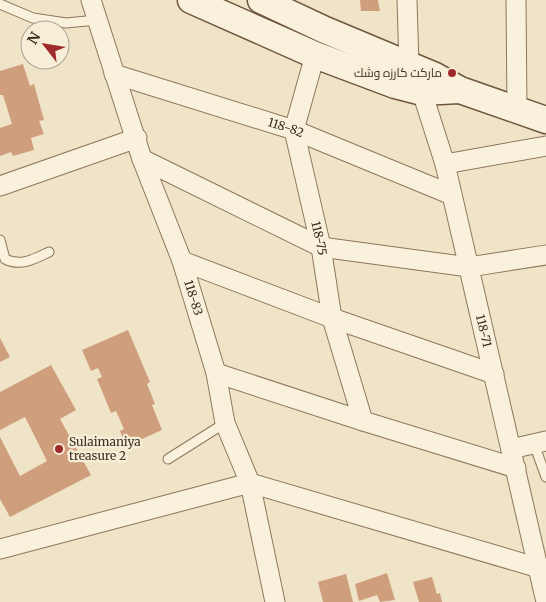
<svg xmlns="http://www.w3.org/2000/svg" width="546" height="602" font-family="Merriweather,Cairo,serif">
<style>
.building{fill:#cf9f7d}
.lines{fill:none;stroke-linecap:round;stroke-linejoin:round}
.lane-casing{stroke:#8d765c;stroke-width:11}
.street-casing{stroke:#8d765c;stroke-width:21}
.secondary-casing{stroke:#6f573f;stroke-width:29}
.lane{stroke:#faf1dc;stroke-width:9}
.street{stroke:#faf1dc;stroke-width:19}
.secondary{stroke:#faf1dc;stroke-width:26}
.poi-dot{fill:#9e2a2b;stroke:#f7eed8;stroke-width:2}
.labels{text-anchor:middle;stroke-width:4.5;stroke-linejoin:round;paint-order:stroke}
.poi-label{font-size:12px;fill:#3d2e20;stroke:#f7eed8;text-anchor:end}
.street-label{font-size:12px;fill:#3d2e20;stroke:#f7eed8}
</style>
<rect width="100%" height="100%" fill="#f0e4c8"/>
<!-- building -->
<g class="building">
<polygon points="360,0 378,0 380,11 361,11"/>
<polygon points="23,64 30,86 34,84 44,120 39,121 44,134 31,138 34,150 13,156 11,152 0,156 0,128 12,124 3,95 0,95 0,71"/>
<polygon points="128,330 150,382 147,384 155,404 152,405 162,430 126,446 120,431 124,429 116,411 111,413 97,379 102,377 98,368 91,371 82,350"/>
<polygon points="0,338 10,357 0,362"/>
<polygon points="51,365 76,410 60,419 91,475 10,517 0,499 0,437 20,476 47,461 25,417 0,430 0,392"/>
<polygon points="387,573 395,600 380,602 377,595 359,601 355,584"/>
<polygon points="346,574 353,602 323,602 318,582"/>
<polygon points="432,577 437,594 440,593 442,602 419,602 413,582"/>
</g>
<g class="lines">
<defs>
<g id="lane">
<polyline points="0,4 33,18 66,23 97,20"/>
<path d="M0 240 5 259C21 267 34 259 49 252"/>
<polyline points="534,444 546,477"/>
<polyline points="168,459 225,423"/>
</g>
<g id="street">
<path id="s1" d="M91 0 142 159 182 261 216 373 225 423 250 483 275 602"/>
<path id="s2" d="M407 0 409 66 422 92 445 164 546 602"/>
<polyline points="516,0 517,109"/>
<path id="s3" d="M315 55 294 130 321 247 332 318 363 421"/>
<path id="s4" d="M114 74 294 130 452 195"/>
<polyline points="142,159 321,247 469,267 546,255"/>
<polyline points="445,164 546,146"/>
<polyline points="0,186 137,138"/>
<polyline points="182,261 332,318 494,374"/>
<polyline points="216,373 363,421 516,468"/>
<polyline points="511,449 546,441"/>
<polyline points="0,549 250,483 539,568"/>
</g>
<g id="secondary">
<polyline points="191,0 315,55 395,85 422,92 459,90"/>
<polyline points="261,0 325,30 435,76 460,90 546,120"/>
</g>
</defs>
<!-- lane casing -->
<use href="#lane" class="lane-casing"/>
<!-- street casing -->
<use href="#street" class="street-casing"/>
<!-- secondary casing -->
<use href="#secondary" class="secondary-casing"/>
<!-- lane -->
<use href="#lane" class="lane"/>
<!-- street -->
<use href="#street" class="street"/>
<!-- secondary -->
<use href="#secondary" class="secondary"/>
</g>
<!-- markers -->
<g class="poi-dot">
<circle cx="452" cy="73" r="5"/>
<circle cx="59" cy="449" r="5"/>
</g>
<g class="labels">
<!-- poi labels -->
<g class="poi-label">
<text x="442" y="77">ماركت كارزه وشك</text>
<text x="69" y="446" text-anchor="start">Sulaimaniya<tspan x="69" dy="14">treasure 2</tspan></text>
</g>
<!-- street labels -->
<g class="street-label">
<text dy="4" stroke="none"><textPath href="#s4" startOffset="180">118-82</textPath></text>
<text dy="4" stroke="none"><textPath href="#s3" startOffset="189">118-75</textPath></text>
<text dy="4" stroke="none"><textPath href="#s1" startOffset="315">118-83</textPath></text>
<text dy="4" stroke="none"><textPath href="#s2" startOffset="342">118-71</textPath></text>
</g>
</g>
<!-- north arrow -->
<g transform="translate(45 45) rotate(301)"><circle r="24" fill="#f7eed8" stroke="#ada18e"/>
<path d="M0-4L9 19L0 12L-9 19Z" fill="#9e2a2b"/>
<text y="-8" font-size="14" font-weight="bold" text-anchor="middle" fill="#3d2e20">N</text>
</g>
</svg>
